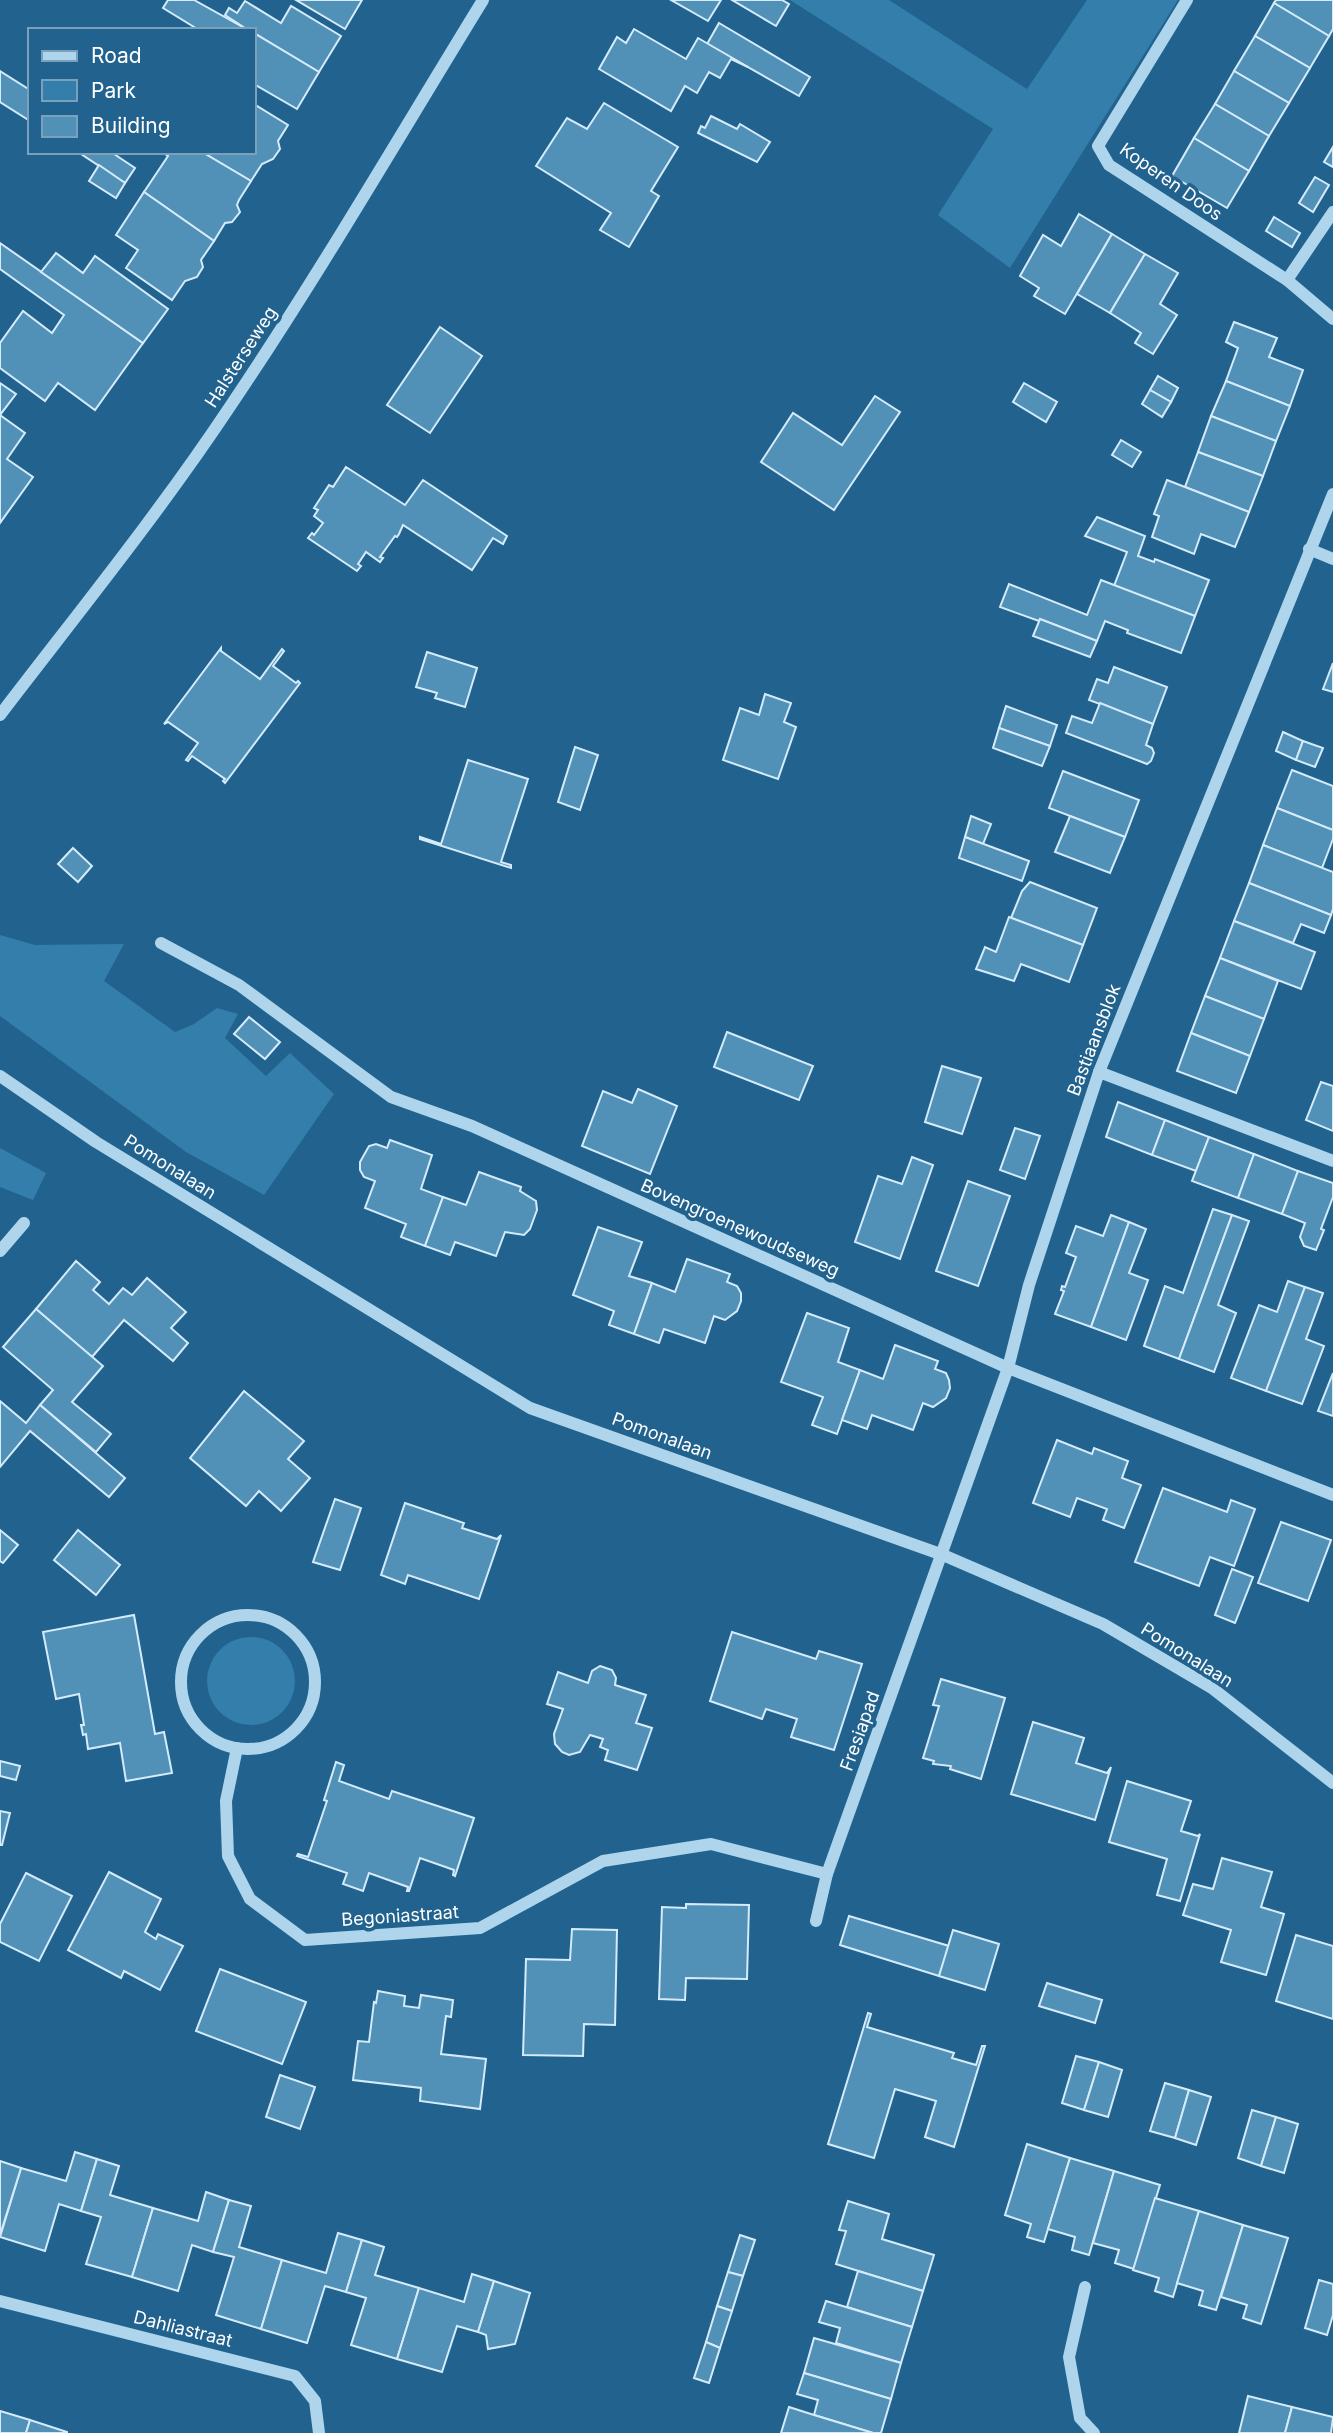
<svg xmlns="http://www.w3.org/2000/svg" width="1333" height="2433" font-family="Inter,sans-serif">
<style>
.green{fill:#347eab}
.building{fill:#5191b8;stroke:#d5ebf9;stroke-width:2}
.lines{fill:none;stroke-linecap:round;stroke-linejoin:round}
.minor{stroke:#afd5ec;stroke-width:12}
.labels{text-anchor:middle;stroke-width:7;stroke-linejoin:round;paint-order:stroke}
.street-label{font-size:18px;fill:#fff;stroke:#21638e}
</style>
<rect width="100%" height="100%" fill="#21638e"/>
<!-- green -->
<g class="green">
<polygon points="790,0 889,0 1027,89 1087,0 1178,0 1010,268 938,215 993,129"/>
<polygon points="0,935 35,945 124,944 104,981 175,1032 194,1024 217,1008 238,1014 225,1038 266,1076 290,1053 334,1094 264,1195 186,1152 0,1016"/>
<polygon points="0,1148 46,1173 33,1200 0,1187"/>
<circle cx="251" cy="1681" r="44"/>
</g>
<!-- building -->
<g class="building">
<polygon points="168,0 194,0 248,30 199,30 163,8"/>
<polygon points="296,0 362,0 345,29"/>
<polygon points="671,0 721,0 708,21"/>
<polygon points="732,0 782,0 789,4 776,26"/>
<polygon points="1276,0 1333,0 1333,29 1329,36 1274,3"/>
<polygon points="245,1 281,23 291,6 341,36 319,72 254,33 254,30 248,30 225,15 229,8 237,13"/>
<polygon points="1274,3 1329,36 1310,68 1255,36"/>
<polygon points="719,23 810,77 799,96 707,44"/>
<polygon points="634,29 686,59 698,38 748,67 731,59 720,78 709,72 697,93 685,86 671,111 599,69 617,37 626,43"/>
<polygon points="254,33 319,72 297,109 254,84 254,68 256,64 254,62"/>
<polygon points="1255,36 1310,68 1289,103 1234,71"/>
<polygon points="0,71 30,90 30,121 0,102"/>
<polygon points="1234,71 1289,103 1269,136 1215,104"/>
<polygon points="604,103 678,147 651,191 659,196 629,247 600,230 611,213 536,166 567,118 587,129"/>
<polygon points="254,104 288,125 278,141 280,149 273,159 262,164 251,181 202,152 254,152"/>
<polygon points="1215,104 1269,136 1249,171 1194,138"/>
<polygon points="711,116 737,129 740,124 770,142 757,162 698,133 701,126 705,128"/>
<polygon points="1194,138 1249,171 1227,208 1172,176"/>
<polygon points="1333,147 1333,167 1324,162"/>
<polygon points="78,152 111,152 135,168 125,183"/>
<polygon points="162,152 202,152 251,181 239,200 237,205 240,212 232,222 225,223 214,241 144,192 168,156"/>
<polygon points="99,165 125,183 116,198 89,181"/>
<polygon points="1315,177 1329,185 1313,212 1299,203"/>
<polygon points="144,192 214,241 201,260 203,267 197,277 185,281 172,300 126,268 138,250 116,235"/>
<polygon points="1079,214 1112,234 1065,314 1034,296 1039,288 1020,276 1043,235 1061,246"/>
<polygon points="1274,217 1300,233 1292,247 1266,231"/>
<polygon points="1112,234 1145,254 1110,313 1077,294"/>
<polygon points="0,243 143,343 95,410 58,383 45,401 0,368 0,343 23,311 52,333 64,315 0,269"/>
<polygon points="56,253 83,273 95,256 168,309 143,343 41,272"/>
<polygon points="1145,254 1178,273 1160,304 1177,315 1153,354 1135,343 1141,333 1110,313"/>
<polygon points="1234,322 1277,338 1269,357 1303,370 1290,406 1226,381 1238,348 1226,342"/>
<polygon points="440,327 482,356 430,433 387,405"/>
<polygon points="1158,376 1178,388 1171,402 1150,390"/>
<polygon points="1226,381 1290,406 1276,441 1211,416"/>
<polygon points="0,383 16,394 0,415"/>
<polygon points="1024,383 1057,402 1046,422 1013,402"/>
<polygon points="1150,390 1171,402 1162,417 1142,404"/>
<polygon points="875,396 900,412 834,510 761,462 793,413 842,445"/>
<polygon points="0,415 25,433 7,459 33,477 0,523"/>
<polygon points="1211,416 1276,441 1263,476 1198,452"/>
<polygon points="1121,440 1141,452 1132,467 1112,455"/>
<polygon points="1198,452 1263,476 1249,512 1185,487"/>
<polygon points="346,467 405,505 423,480 507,536 503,544 493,538 472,570 403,525 399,534 397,537 395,536 380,557 383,558 380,562 366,552 358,564 361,566 357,571 308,538 312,533 314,535 323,523 314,516 318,510 314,508 329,485 333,487"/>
<polygon points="1167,480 1249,512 1235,547 1201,534 1194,554 1152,537 1159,516 1154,514"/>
<polygon points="1097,517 1145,536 1138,556 1154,562 1155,559 1209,580 1195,616 1114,586 1127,552 1085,536"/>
<polygon points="1101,580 1195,616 1181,653 1127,633 1128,630 1105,621 1097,641 1040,619 1039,621 1000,607 1009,584 1087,615"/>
<polygon points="1040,619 1097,641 1090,657 1033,636"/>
<polygon points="221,648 221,651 260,679 282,649 284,651 273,666 296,683 298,681 300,683 225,783 223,781 225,779 192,756 188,761 186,760 198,743 168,722 164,724"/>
<polygon points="427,652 477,668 465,707 435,698 437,693 416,687"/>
<polygon points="1333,663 1333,692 1323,689"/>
<polygon points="1114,667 1167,687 1153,724 1089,700 1097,679 1108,683"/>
<polygon points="765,694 791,703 784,722 796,727 778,779 723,760 740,708 759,715"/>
<polygon points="1100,703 1153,724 1146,745 1152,748 1154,753 1151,761 1147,764 1066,733 1072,716 1092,723"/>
<polygon points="1006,706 1057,725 1050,746 999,728"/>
<polygon points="999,728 1050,746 1042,766 993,748"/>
<polygon points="1283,732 1303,741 1296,760 1276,751"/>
<polygon points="1303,741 1323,748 1315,767 1296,760"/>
<polygon points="575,747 598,755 580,810 558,802"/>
<polygon points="468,760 528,779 501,862 511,865 511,868 420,839 420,837 441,844"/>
<polygon points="1292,770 1333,786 1333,830 1277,808"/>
<polygon points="1063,771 1139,800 1125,837 1049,808"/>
<polygon points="1277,808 1333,830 1333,839 1322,868 1263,845"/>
<polygon points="971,816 991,824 983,844 965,837"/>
<polygon points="1070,816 1125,837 1110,873 1055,852"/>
<polygon points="965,837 1029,861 1022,881 959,858"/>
<polygon points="1263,845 1333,872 1333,909 1331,915 1249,883"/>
<polygon points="73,848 92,866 78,882 58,864"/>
<polygon points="1030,882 1097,908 1083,945 1011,918 1022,891"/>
<polygon points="1249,883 1331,915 1324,933 1301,924 1293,943 1234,921"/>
<polygon points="1009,917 1083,945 1069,982 1021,964 1014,981 976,969 985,947 996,952"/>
<polygon points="1234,921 1315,952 1301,989 1220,958"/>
<polygon points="1220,958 1278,981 1264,1019 1205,996"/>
<polygon points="1205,996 1264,1019 1250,1056 1191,1033"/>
<polygon points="249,1017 280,1042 265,1059 234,1034"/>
<polygon points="727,1032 813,1066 799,1100 714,1067"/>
<polygon points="1191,1033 1250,1056 1236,1093 1177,1071"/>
<polygon points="942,1066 981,1078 962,1134 925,1122"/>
<polygon points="1321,1082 1333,1086 1333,1131 1306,1120"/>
<polygon points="638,1089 677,1106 650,1174 582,1146 603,1091 632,1103"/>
<polygon points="1118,1102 1165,1120 1152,1155 1106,1137"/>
<polygon points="1165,1120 1209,1137 1196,1171 1152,1155"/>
<polygon points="1015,1128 1040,1136 1025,1179 1000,1170"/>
<polygon points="1209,1137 1254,1154 1238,1198 1192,1181"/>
<polygon points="390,1140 432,1155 421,1189 443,1197 425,1246 401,1237 406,1224 365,1208 375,1181 364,1177 360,1170 360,1162 369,1146 376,1144 387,1148"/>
<polygon points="1254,1154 1298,1171 1282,1214 1238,1198"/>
<polygon points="912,1157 933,1165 900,1259 855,1242 878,1176 902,1184"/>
<polygon points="1298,1171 1333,1183 1333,1197 1321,1229 1324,1230 1316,1250 1304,1246 1300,1237 1305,1223 1282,1214"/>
<polygon points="479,1172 521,1187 520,1191 536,1201 537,1210 530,1229 524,1235 505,1232 496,1256 455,1242 450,1255 425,1246 443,1197 466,1205"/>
<polygon points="968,1181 1010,1196 978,1286 936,1271"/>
<polygon points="1213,1209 1232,1215 1179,1359 1144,1346 1165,1286 1183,1293"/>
<polygon points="1111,1215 1129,1222 1091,1327 1055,1314 1064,1291 1061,1290 1062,1286 1065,1287 1076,1257 1066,1253 1076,1226 1103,1236"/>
<polygon points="1232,1215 1249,1221 1218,1305 1236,1313 1214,1372 1179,1359"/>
<polygon points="1129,1222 1146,1229 1129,1273 1148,1280 1126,1340 1091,1327"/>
<polygon points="598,1227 642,1242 629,1276 652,1283 634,1334 609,1325 614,1311 573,1295"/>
<polygon points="687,1259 730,1274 727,1282 737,1286 741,1293 741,1301 737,1311 725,1320 714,1316 705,1343 664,1329 659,1343 634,1334 652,1283 675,1292"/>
<polygon points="76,1261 100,1282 93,1290 109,1304 123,1288 132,1295 147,1278 186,1312 171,1328 188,1343 173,1361 124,1320 92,1357 36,1309"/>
<polygon points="1288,1281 1305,1287 1266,1391 1231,1378 1259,1305 1277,1312"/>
<polygon points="1305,1287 1323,1293 1306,1339 1324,1346 1302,1404 1266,1391"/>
<polygon points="36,1309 103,1366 72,1402 111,1434 96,1452 40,1405 53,1390 3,1347"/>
<polygon points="807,1313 849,1328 838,1362 860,1370 837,1434 812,1425 823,1397 781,1382"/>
<polygon points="895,1345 938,1361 935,1369 946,1373 949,1380 950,1388 946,1398 933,1407 923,1403 913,1430 872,1415 867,1429 842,1420 860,1370 883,1379"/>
<polygon points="1333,1373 1333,1416 1318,1411"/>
<polygon points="244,1391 304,1441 288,1459 310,1478 281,1511 259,1491 246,1506 190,1458"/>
<polygon points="0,1401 26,1423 40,1405 125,1478 109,1497 30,1431 0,1467"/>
<polygon points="1057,1440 1092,1454 1094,1448 1128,1461 1122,1478 1141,1485 1124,1528 1103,1520 1107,1509 1077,1498 1070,1517 1033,1503"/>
<polygon points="1163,1488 1227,1512 1231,1500 1255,1509 1234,1566 1210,1557 1199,1586 1135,1562"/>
<polygon points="335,1499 361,1508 340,1570 313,1562"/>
<polygon points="405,1503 464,1523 462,1528 497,1539 501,1535 479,1599 408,1575 405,1584 381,1575"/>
<polygon points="1281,1522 1331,1540 1308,1601 1258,1583"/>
<polygon points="0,1530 18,1545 3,1563 0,1561"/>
<polygon points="78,1530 120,1565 96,1595 54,1560"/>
<polygon points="1232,1569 1253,1577 1235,1623 1215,1615"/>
<polygon points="134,1615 155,1734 164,1732 172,1773 126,1781 120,1743 88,1749 86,1734 83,1735 81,1725 84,1725 79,1694 56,1699 43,1632"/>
<polygon points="732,1632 816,1659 819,1651 862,1664 834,1750 791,1737 797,1719 766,1709 762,1719 710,1701"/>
<polygon points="600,1666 612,1670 616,1678 615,1685 646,1695 636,1723 652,1728 637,1770 605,1760 608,1750 600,1747 603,1739 590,1735 580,1752 569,1755 562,1752 555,1744 554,1734 563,1709 547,1704 558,1672 588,1683 592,1671"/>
<polygon points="941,1679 1005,1698 981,1779 950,1769 951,1766 933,1764 934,1761 923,1758 939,1706 933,1705"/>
<polygon points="1033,1722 1084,1738 1076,1763 1107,1773 1111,1767 1095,1820 1011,1794"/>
<polygon points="0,1761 20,1766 16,1780 0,1776"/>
<polygon points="336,1762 344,1765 339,1781 389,1799 392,1791 474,1818 455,1876 453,1875 454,1870 420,1858 409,1891 407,1891 408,1887 369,1873 363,1891 343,1884 347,1873 297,1856 298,1854 308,1857 327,1801 324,1800"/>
<polygon points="1127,1781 1191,1801 1181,1831 1198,1836 1200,1834 1180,1901 1157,1895 1167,1859 1109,1842"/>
<polygon points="0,1811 10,1813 2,1845 0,1845"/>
<polygon points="1222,1858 1272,1872 1261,1907 1284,1914 1266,1975 1221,1962 1231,1930 1183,1915 1193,1884 1213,1889"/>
<polygon points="109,1872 161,1899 145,1932 156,1939 158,1934 183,1946 160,1990 124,1971 121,1978 68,1950"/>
<polygon points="26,1873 72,1896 39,1961 0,1942 0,1924"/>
<polygon points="686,1904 749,1905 747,1979 686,1978 685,2000 659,1999 662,1907 686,1908"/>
<polygon points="849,1916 949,1946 939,1976 840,1945"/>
<polygon points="572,1929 617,1930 615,2025 584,2024 583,2056 523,2055 526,1959 570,1960"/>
<polygon points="953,1930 999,1944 985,1990 939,1976"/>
<polygon points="1296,1935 1333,1946 1333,2019 1276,2001"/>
<polygon points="220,1969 306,2002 282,2064 196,2031"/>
<polygon points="1047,1983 1102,2000 1095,2023 1039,2006"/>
<polygon points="378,1991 405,1996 404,2006 419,2008 421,1995 453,2000 451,2017 446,2016 441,2054 486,2059 480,2109 420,2101 421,2088 353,2080 358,2041 369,2042 374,2002 376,2003"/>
<polygon points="868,2013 871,2014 867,2027 954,2053 952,2058 976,2065 982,2046 985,2046 954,2147 925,2137 936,2101 895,2089 874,2158 828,2144"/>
<polygon points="1076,2056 1099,2062 1084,2110 1062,2103"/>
<polygon points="1099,2062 1122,2070 1108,2117 1084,2110"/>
<polygon points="280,2075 315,2087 300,2129 266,2117"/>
<polygon points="1165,2083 1189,2090 1175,2138 1150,2131"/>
<polygon points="1189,2090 1211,2097 1196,2145 1175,2138"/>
<polygon points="1252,2110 1276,2117 1261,2166 1238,2158"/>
<polygon points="1276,2117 1298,2124 1284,2173 1261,2166"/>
<polygon points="1027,2144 1070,2158 1044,2242 1027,2237 1031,2224 1005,2215"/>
<polygon points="75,2152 97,2159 81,2211 59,2204 45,2251 0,2237 21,2168 66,2181"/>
<polygon points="1070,2158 1114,2171 1089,2255 1072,2250 1075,2237 1048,2229"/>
<polygon points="97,2159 119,2166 110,2195 153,2208 132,2277 86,2264 101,2217 81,2211"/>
<polygon points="0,2161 21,2168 0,2235"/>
<polygon points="1114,2171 1160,2185 1134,2269 1115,2263 1119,2250 1093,2243"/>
<polygon points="206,2192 229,2200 213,2252 192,2245 178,2291 132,2277 153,2208 198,2221"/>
<polygon points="1155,2198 1199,2211 1173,2297 1155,2291 1159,2278 1133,2270"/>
<polygon points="229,2200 251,2206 239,2247 282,2260 261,2329 216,2315 234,2257 213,2252"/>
<polygon points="848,2201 889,2214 882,2239 934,2255 923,2291 836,2264 846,2231 839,2230"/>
<polygon points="1199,2211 1243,2225 1216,2310 1199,2305 1203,2291 1177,2283"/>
<polygon points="1243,2225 1288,2238 1261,2324 1243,2318 1247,2305 1221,2297"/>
<polygon points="338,2233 362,2240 346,2292 325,2286 307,2343 261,2329 282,2260 326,2273"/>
<polygon points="740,2235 755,2240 743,2276 728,2272"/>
<polygon points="362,2240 384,2247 375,2275 419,2288 397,2359 351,2345 366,2298 346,2292"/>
<polygon points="858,2271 923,2291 912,2327 847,2307"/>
<polygon points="728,2272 743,2276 732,2311 717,2306"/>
<polygon points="472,2274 494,2281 478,2332 457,2326 442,2372 397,2359 419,2288 464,2302"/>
<polygon points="1319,2280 1333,2284 1333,2315 1327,2335 1305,2328"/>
<polygon points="494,2281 530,2293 515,2344 488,2349 486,2335 478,2332"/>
<polygon points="826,2301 912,2327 901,2363 836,2343 840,2328 819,2322"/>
<polygon points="717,2306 732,2311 720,2348 706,2342"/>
<polygon points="814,2338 901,2363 891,2399 804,2373"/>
<polygon points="706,2342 720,2348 709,2383 694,2378"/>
<polygon points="804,2373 891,2399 881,2433 873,2433 814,2415 818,2400 797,2394"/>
<polygon points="1248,2396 1292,2407 1285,2433 1239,2433"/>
<polygon points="789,2407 814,2415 873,2433 781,2433"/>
<polygon points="1292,2407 1333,2417 1331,2433 1285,2433"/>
<polygon points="0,2411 30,2420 26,2433 0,2433"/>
<polygon points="30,2420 67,2432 67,2433 26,2433"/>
</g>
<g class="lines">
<!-- minor -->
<g class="minor">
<polyline points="1187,0 1098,146 1109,165 1287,280 1333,319"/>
<polyline points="1287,280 1333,212"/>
<polyline points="1309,549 1333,559"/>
<path d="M0 715C78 613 160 512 231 405 320 273 400 135 483 0"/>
<polyline points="161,943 239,985 391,1097 472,1126 1008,1368 1333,1495"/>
<polyline points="1099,1072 1333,1161"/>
<polyline points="0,1076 96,1142 530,1408 943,1555 1103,1624 1212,1688 1333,1783"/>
<polyline points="0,1251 24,1223"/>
<circle cx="248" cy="1682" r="67"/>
<polyline points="237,1748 226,1801 228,1856 250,1899 305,1940 480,1928 603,1861 711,1844 827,1874"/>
<polyline points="816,1921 827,1874 1008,1368 1029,1285 1099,1072 1333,494"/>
<polyline points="1085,2287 1069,2357 1080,2418 1094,2433"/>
<polyline points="0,2301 295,2376 315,2401 319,2433"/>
</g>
</g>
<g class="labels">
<!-- street labels -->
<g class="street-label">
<text transform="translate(1171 182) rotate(35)" y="6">Koperen Doos</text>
<text transform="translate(241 357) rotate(-57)" y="6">Halsterseweg</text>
<text transform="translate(1094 1040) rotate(-69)" y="6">Bastiaansblok</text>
<text transform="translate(170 1167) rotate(32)" y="6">Pomonalaan</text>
<text transform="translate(740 1228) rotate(24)" y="6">Bovengroenewoudseweg</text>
<text transform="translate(662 1436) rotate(20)" y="6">Pomonalaan</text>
<text transform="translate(1187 1655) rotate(32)" y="6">Pomonalaan</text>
<text transform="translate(860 1731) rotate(-70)" y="6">Fresiapad</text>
<text transform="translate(400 1916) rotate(-4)" y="6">Begoniastraat</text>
<text transform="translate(183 2329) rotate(14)" y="6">Dahliastraat</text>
</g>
</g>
<!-- legend -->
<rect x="28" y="28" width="228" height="126" fill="#21638e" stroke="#7aa1bb" stroke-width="2"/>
<rect x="42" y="51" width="35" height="10" fill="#afd5ec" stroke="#7aa1bb" stroke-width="2"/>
<text x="91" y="63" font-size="21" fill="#ffffff">Road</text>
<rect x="42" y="80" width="35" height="21" fill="#347eab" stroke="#7aa1bb" stroke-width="2"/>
<text x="91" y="98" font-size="21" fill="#ffffff">Park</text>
<rect x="42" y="116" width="35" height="21" fill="#5191b8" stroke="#7aa1bb" stroke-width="2"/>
<text x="91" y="133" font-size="21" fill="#ffffff">Building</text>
</svg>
